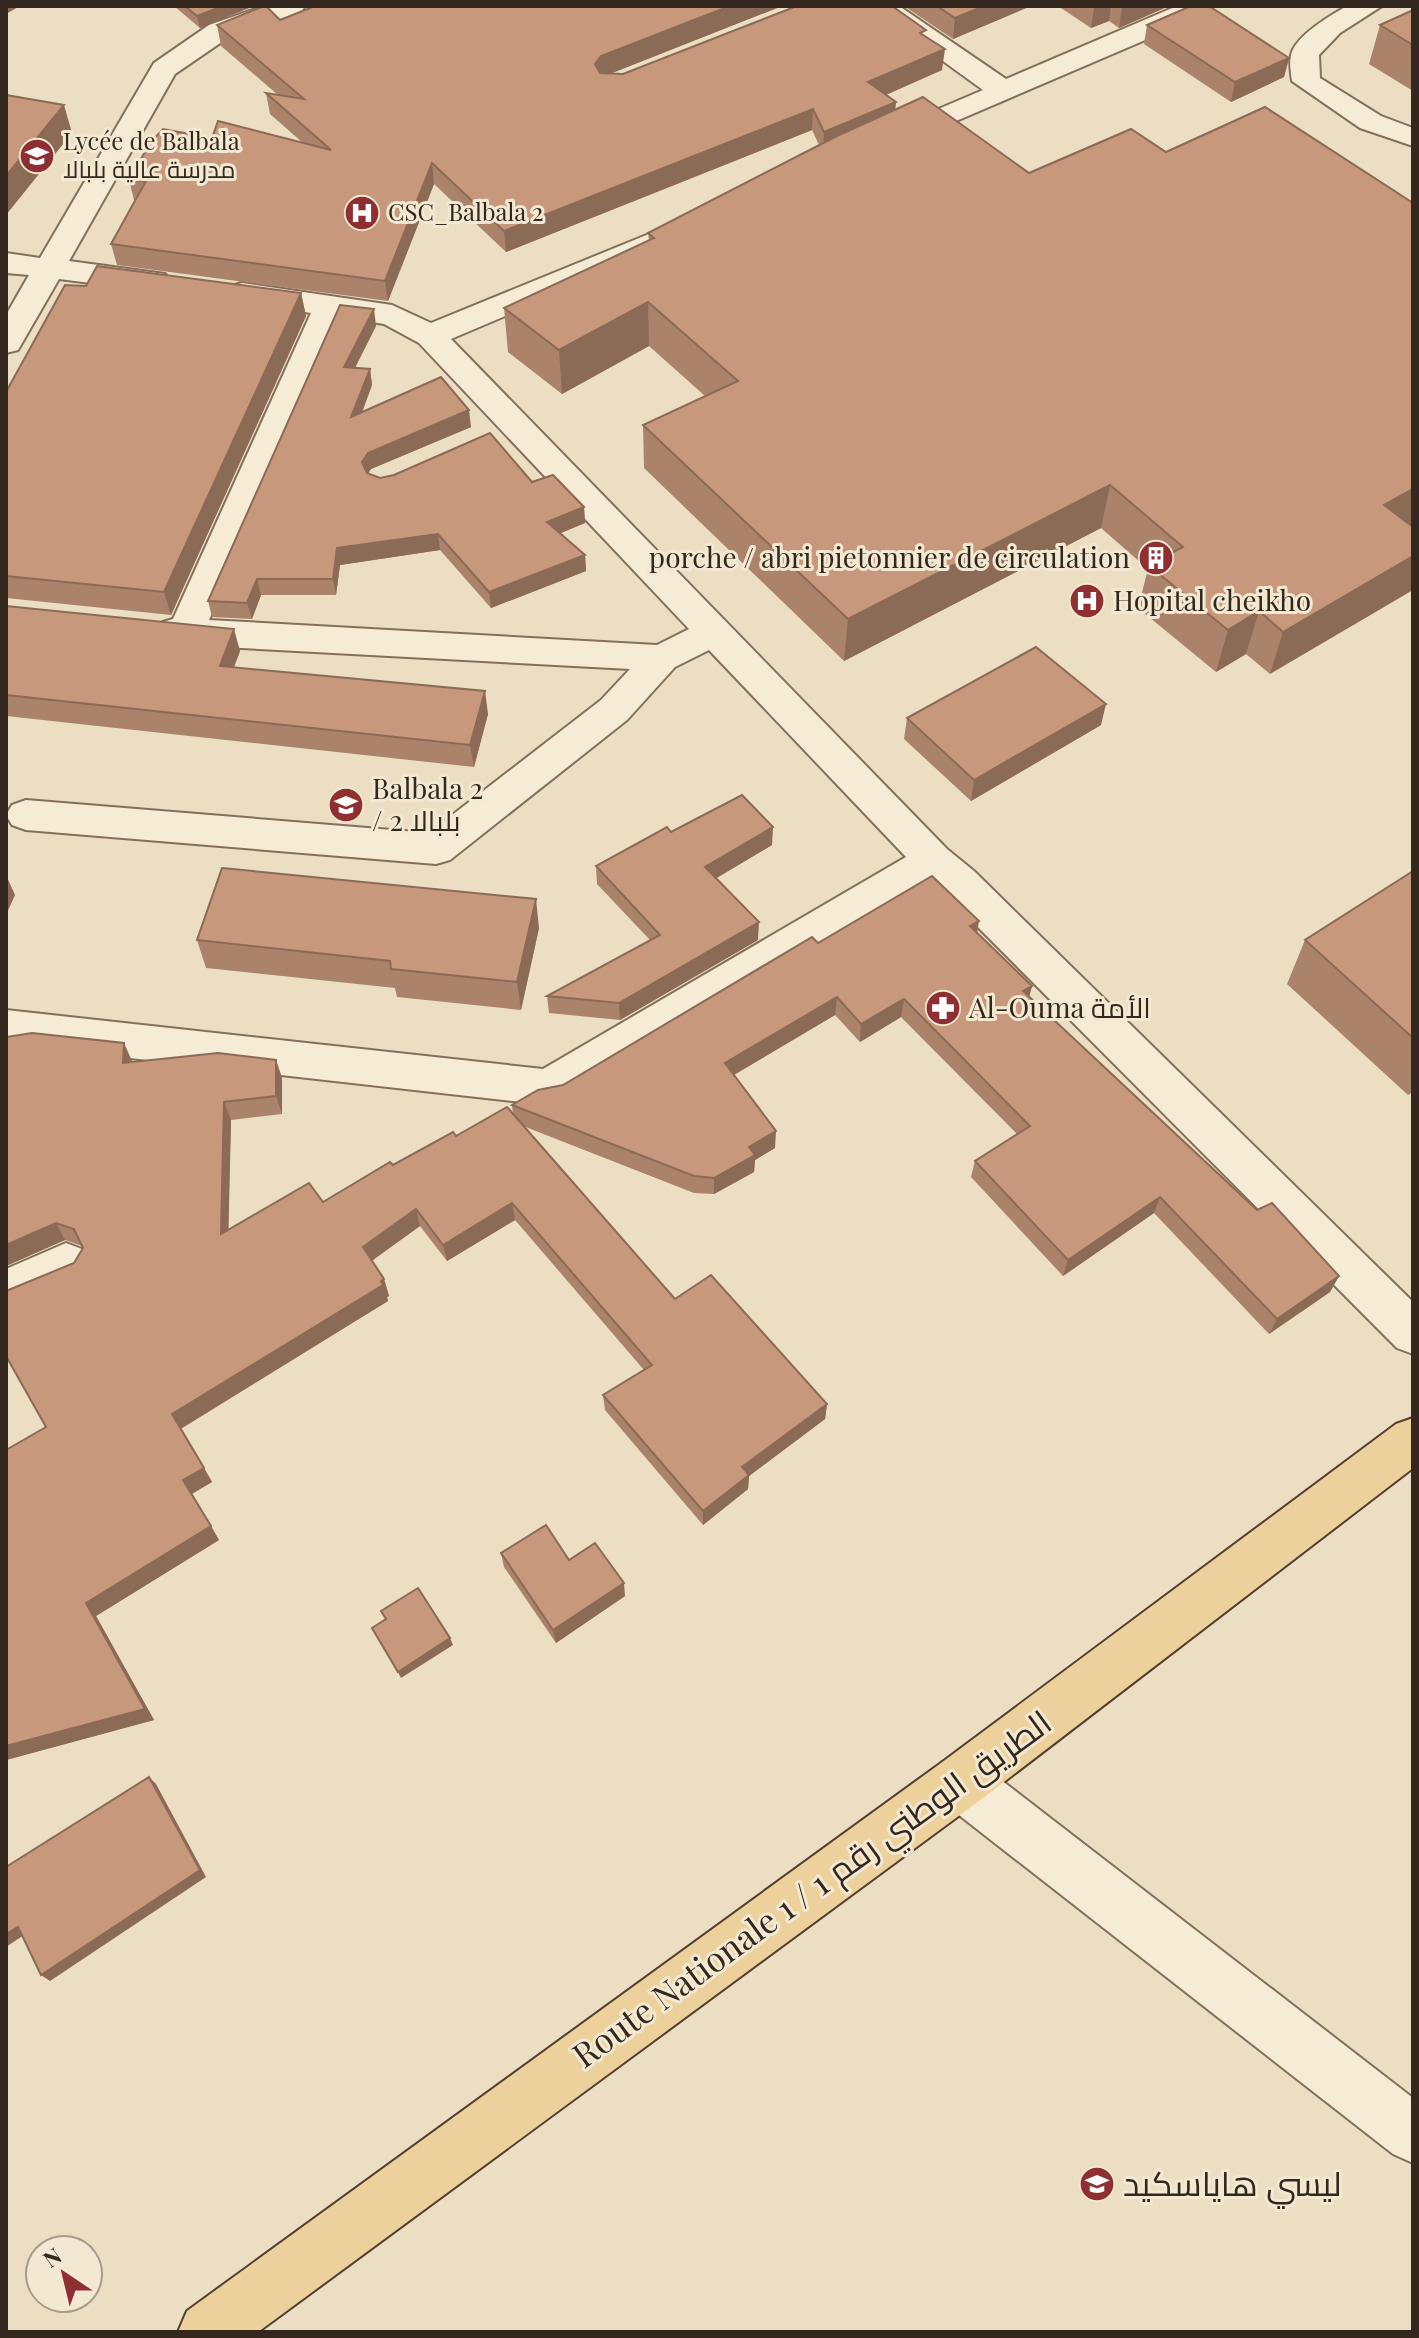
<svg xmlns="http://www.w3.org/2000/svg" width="1419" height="2338" font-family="'Playfair Display',Cairo,serif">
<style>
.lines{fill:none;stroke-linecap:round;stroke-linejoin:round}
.minor-casing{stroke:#846f5b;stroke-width:4}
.major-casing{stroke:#523e2f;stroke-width:4}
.minor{fill:#f6ecd5;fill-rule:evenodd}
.major{fill:#ecd19c;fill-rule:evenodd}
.wall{fill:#ab836a}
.shaded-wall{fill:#8b6a56}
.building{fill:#c7987b;stroke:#8b6a56;stroke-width:2}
.labels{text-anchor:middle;stroke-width:6;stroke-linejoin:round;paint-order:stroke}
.far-poi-label{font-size:24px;fill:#34281e;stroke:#f3e8d2;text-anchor:start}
.poi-label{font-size:28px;fill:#34281e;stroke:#f3e8d2;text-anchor:start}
.near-street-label{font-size:34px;fill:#34281e;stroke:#f3e8d2}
.near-poi-label{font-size:34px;fill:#34281e;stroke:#f3e8d2;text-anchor:start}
</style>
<rect width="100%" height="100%" fill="#ebdec2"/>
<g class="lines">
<defs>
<g id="minor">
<polygon points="264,6 305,6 301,12 229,37 175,74 69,261 165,274 170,281 165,288 154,291 59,279 18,350 6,353 6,315 29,275 6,273 6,253 40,258 154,63 209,25"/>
<polygon points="867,6 899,6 1006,79 1177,6 1210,8 1206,14 893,148 882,145 878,139 882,133 983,90"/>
<path d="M1347 6H1382L1340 33 1319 55 1320 78 1381 116 1413 128V146L1360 128 1292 81C1291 73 1289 63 1291 55 1295 36 1331 15 1347 6Z"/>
<path d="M649 234 660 236 665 243 660 250 451 339 947 849 974 871 1413 1302V1354L1397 1348 931 880 563 1100 548 1105 6 1044V1010L543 1069 906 857 709 650 675 667 627 720 450 860 436 864 26 830 12 825 6 815 12 805 26 800 429 833 601 700 630 669 185 645 163 640 158 631 163 622 173 619 311 313 231 300 226 293 231 286 242 283 392 305 431 323ZM341 317 384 324 419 343 689 629 657 645 209 620Z"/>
<polygon points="66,1243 82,1249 89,1263 82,1277 6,1310 6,1269"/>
<polygon points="960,1756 979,1763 1413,2098 1413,2163 1393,2154 941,1801 934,1782 941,1763"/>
</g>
<polygon id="major" points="1413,1418 1413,1468 979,1801 258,2332 178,2332 187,2311 941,1763 1396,1424"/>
</defs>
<!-- minor casing -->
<use href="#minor" class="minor-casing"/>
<!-- major casing -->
<use href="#major" class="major-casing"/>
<!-- minor -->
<use href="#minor" class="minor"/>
<!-- major -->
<use href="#major" class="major"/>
</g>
<!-- wall -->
<g class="wall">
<polygon points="174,6 249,6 249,8 200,28"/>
<polygon points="315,6 782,6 612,73 623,74 926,36 942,70 886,95 896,102 895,109 1411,525 1270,674 1246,654 1216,672 1138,608 1148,569 1101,528 844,661 644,468 643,425 705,396 649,346 562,394 508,352 504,308 649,241 648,233 819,145 812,130 506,252 434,184 388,301 117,265 111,244 135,201 134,200 129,180 212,138 303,143 270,114 266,93 278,95 221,46 217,25 280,20"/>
<polygon points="904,6 1031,6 953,39"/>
<polygon points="1058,6 1169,6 1119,28 1109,21 1091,28"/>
<polygon points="1413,10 1413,91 1369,64 1380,25"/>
<polygon points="1147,25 1289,58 1284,77 1231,102 1144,44"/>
<polygon points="86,286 301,293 306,316 171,615 6,598 6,392"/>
<polygon points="376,326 355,368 370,369 372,385 362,412 471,427 371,469 368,474 380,478 532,482 584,507 585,523 560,533 585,555 586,571 491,608 440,550 340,565 336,595 261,595 252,619 212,617 208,601"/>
<polygon points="6,606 240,651 234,667 488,714 474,767 6,716"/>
<polygon points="907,718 1101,725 971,801 904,739"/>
<polygon points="671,832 772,845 716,878 758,940 620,1020 549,1013 547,996 650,940 597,884 596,866"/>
<polygon points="1413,871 1413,1092 1408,1095 1287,984 1305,940"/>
<polygon points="539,928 521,1010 397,997 395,988 206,968 197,940"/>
<polygon points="977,933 1032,986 1029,997 1257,1210 1339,1276 1330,1292 1269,1334 1154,1213 1063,1276 971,1177 975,1161 1017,1134 901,1017 860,1042 835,1015 734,1075 775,1148 755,1160 754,1172 714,1194 694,1193 523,1126 675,1299 827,1404 825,1419 749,1476 748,1489 703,1525 605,1410 603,1395 644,1370 515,1220 447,1261 420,1226 372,1261 384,1279 389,1296 387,1297 388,1301 181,1429 212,1482 192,1494 219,1540 96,1616 154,1720 6,1760 6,1450 46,1427 74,1263 83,1248 82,1246 65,1240 6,1266 6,1037 132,1062 276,1060 282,1078 282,1114 231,1120 228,1229 323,1202 393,1165 456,1136 513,1115 512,1105 563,1085 818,943"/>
<polygon points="501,1553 569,1560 625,1596 556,1643 504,1567"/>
</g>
<!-- shaded-wall -->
<g class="shaded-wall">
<polygon points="6,6 20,6 6,14"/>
<polygon points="223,6 249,6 249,8 200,28 197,16"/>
<polygon points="730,6 782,6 602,77 595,64 601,56"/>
<polygon points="984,6 1031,6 953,39 955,18"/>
<polygon points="1099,6 1111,6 1109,21 1091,28 1094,8"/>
<polygon points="1124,6 1169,6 1119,28 1122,7"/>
<polygon points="945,49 942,70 867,103 868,82"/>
<polygon points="1289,58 1284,77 1231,102 1235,82"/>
<polygon points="896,102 894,123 823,153 824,132"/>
<polygon points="64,105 72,133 6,215 6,176"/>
<polygon points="813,109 812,130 506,252 504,231"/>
<polygon points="432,163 434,184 388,301 385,281"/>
<polygon points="301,293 306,316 171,615 164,592"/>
<polygon points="648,302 649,346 562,394 559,350"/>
<polygon points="374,309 376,326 347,383 344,367"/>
<polygon points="370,369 372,385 354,434 351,417"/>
<polygon points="469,410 471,427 371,469 364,478 362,462 368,453"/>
<polygon points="1413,479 1413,524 1369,548 1384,505"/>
<polygon points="1110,485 1101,528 844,661 848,619"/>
<polygon points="584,507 585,523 549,538 547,522"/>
<polygon points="438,534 440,550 340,565 336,595 333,579 337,548"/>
<polygon points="585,555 586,571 491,608 489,592"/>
<polygon points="1413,556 1413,590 1270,674 1283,632"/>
<polygon points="257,579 261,595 252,619 247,603"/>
<polygon points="1259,611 1246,654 1216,672 1228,630"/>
<polygon points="234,629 240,651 226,688 220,666"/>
<polygon points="485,691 488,714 474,767 470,745"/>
<polygon points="1106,704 1101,725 971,801 974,780"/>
<polygon points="773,827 772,845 705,885 705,867"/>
<polygon points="6,875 15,895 6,915"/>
<polygon points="536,899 539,928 521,1010 517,982"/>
<polygon points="979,921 976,940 970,926"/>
<polygon points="759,922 758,940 620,1020 619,1003"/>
<polygon points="1032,986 1027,1004 1023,991"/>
<polygon points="837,997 835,1015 725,1080 725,1063"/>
<polygon points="904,999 901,1017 860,1042 861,1024"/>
<polygon points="124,1043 132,1061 123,1063"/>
<polygon points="276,1060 282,1078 282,1114 276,1096"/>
<polygon points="224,1102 231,1120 228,1250 221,1234"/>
<polygon points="776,1131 775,1148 755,1160 754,1172 714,1194 714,1178 749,1147"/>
<polygon points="1160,1197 1154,1213 1063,1276 1068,1260"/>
<polygon points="512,1203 515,1220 447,1261 443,1245"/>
<polygon points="416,1209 420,1226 368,1263 363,1247"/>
<polygon points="56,1223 65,1240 6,1266 6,1245"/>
<polygon points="1339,1276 1330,1292 1269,1334 1277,1319"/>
<polygon points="384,1279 389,1296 387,1297 388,1301 180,1429 172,1414"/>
<polygon points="827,1404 825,1419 749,1476 748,1489 703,1525 703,1511 742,1467"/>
<polygon points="204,1468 212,1482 191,1494 183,1480"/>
<polygon points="211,1526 219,1540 96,1616 154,1720 6,1760 6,1746 86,1603"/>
<polygon points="624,1583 625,1596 556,1643 553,1630"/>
<polygon points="450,1638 453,1645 401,1678 398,1672"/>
<polygon points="149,1777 156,1784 206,1877 50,1981 41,1975"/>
<polygon points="18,1927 27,1933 6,1947 6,1934"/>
</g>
<!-- building -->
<g class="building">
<polygon points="185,6 223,6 197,16"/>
<polygon points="264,6 266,6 280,20 315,6 730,6 601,56 595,64 600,73 623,74 797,6 892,6 926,30 920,33 945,49 868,82 896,102 824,132 813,109 504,231 432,163 385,281 111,244 146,181 129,180 150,143 163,129 212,138 218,121 331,150 266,93 304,99 217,25"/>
<polygon points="937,6 984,6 955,18"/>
<polygon points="1191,6 1209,6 1289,58 1235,82 1147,25"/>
<polygon points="1413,10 1413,45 1380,25"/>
<polygon points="6,95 64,105 6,176"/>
<polygon points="923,97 1029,173 1131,129 1166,152 1265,107 1413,203 1413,489 1384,505 1413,527 1413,556 1283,632 1259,611 1228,630 1148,565 1183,547 1110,485 848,619 643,425 738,381 648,302 559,350 504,308 654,238 648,233 837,136"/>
<polygon points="97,266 301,293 164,592 6,576 6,392 65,285 86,286"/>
<polygon points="340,305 374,309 344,367 370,369 351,417 441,377 469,410 368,453 362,462 367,473 380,478 394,475 490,433 532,482 553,475 584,507 547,522 585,555 489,592 438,534 337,548 333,579 257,579 247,603 208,601"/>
<polygon points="6,606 234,629 220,666 485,691 470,745 6,695"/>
<polygon points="1036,647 1106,704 974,780 907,718"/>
<polygon points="742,795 773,827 705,867 759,922 619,1003 547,996 660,935 596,866 667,827 671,832"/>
<polygon points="222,868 536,899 517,982 391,969 390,961 197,940"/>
<polygon points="1413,871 1413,1038 1305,940"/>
<polygon points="932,876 979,921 970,926 1032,986 1023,991 1257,1210 1272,1203 1339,1276 1277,1319 1160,1197 1068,1260 975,1161 1030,1126 904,999 861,1024 837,997 725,1063 776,1131 749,1147 755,1155 714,1178 694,1176 512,1105 538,1090 563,1085 812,937 818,943"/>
<polygon points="32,1033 124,1043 123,1063 218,1053 276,1060 276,1096 224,1102 221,1234 309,1183 323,1202 390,1162 393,1165 453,1132 456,1136 507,1107 675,1299 711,1275 827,1404 742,1467 749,1475 703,1511 603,1395 652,1365 512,1203 443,1245 416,1209 363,1247 384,1279 381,1281 383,1285 172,1414 204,1468 183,1480 211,1526 86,1603 145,1709 6,1746 6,1450 46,1427 6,1356 6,1291 74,1263 83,1248 74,1229 56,1223 6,1245 6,1037"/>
<polygon points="546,1525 569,1560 595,1543 624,1583 553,1630 501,1553"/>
<polygon points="418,1588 450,1638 398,1672 372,1628 386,1619 381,1611"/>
<polygon points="149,1777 200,1870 41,1975 18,1927 6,1934 6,1867"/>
</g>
<!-- icons -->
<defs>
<symbol id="school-disc" viewBox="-11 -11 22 22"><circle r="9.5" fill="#8f2f32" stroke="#f3e8d2"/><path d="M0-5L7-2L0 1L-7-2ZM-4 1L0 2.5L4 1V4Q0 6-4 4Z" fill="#fff"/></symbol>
<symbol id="hospital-disc" viewBox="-11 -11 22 22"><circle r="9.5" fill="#8f2f32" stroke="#f3e8d2"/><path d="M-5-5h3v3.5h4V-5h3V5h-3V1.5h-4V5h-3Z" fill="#fff"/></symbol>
<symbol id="building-disc" viewBox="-11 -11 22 22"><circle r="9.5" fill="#8f2f32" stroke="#f3e8d2"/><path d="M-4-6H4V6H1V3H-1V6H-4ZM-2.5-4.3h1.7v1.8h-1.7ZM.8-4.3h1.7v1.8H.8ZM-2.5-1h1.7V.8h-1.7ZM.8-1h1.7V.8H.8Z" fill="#fff"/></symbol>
<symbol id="pharmacy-disc" viewBox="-11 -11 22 22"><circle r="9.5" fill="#8f2f32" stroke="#f3e8d2"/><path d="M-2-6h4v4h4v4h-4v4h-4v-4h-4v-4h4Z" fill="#fff"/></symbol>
</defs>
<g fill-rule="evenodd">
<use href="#school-disc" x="17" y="136" width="40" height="40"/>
<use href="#hospital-disc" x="342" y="193" width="40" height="40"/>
<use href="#building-disc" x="1136" y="538" width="40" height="40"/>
<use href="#hospital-disc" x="1067" y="581" width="40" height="40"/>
<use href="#school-disc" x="326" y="785" width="40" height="40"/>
<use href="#pharmacy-disc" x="923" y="988" width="40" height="40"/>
<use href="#school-disc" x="1077" y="2164" width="40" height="40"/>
</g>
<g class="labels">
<!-- far-poi labels -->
<g class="far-poi-label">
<text x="63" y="150">Lycée de Balbala<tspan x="63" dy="28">مدرسة عالية بلبالا</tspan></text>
<text x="388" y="221">CSC_Balbala 2</text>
</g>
<!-- poi labels -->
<g class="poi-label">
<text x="1130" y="568" text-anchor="end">porche / abri pietonnier de circulation</text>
<text x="1113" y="611">Hopital cheikho</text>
<text x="372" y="799">Balbala 2<tspan x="372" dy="32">/ بلبالا 2</tspan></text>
<text x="969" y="1018">Al-Ouma الأمة</text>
</g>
<!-- near-street labels -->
<g class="near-street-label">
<text transform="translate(812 1889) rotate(-36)" y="12">Route Nationale 1 / الطريق الوطني رقم 1</text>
</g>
<!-- near-poi labels -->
<g class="near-poi-label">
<text x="1123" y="2196">ليسي هاياسكيد</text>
</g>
</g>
<!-- border -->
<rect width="1419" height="2338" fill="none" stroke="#34281e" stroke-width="16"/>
<!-- north arrow -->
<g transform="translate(64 2274) rotate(325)"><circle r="38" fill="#f3e8d2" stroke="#a79b8a" stroke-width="2"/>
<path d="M0-6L14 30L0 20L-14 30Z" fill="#8f2f32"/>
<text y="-12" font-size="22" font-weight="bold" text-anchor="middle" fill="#34281e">N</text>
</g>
</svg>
